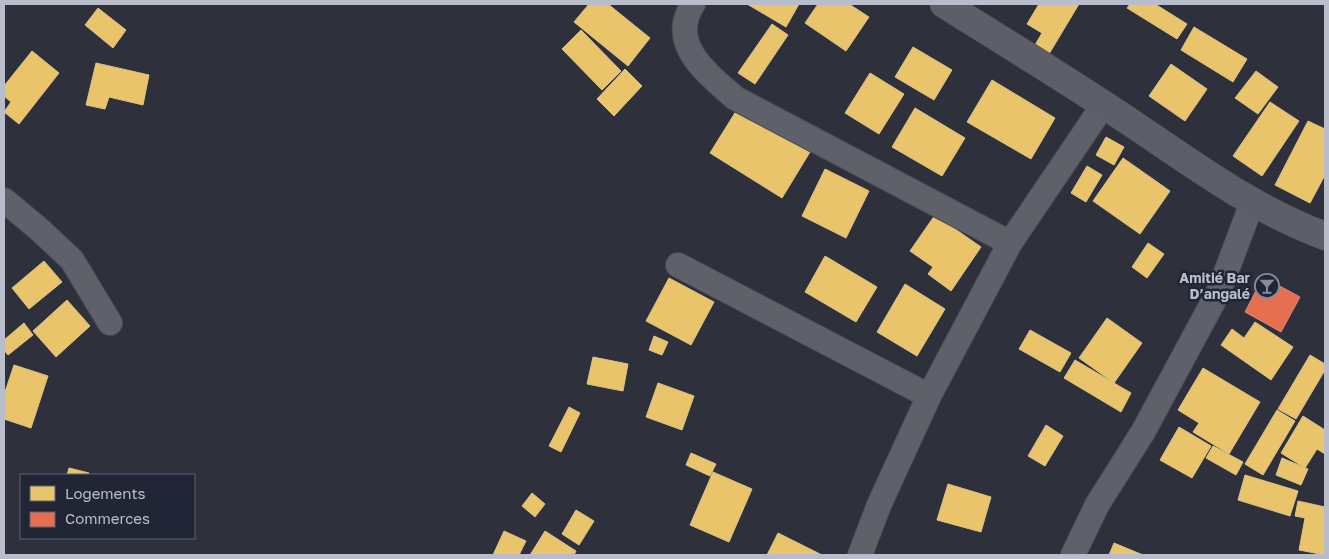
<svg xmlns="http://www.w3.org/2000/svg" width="1329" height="559" font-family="'Golos Text',sans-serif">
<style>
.homes{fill:#e9c46a;stroke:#dbc287}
.shops{fill:#e76f51;stroke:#d98676}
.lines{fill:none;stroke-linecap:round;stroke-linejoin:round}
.street-casing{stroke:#4a4c54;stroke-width:26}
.secondary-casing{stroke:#4a4c54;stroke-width:29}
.street{stroke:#5e6169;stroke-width:24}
.secondary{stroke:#5c5f68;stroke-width:28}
.labels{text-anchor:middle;stroke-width:5;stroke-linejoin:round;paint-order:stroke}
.poi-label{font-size:14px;font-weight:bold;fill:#b9bdcb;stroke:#202636;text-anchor:end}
</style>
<rect width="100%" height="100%" fill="#2e313b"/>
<!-- homes -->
<g class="homes">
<polygon points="589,4 608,4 650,38 628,66 574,22"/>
<polygon points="747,4 799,4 786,27"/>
<polygon points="818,4 849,4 869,17 846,51 805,23"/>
<polygon points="1039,4 1079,4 1049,54 1035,45 1042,33 1027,24"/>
<polygon points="1130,4 1155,4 1187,24 1177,39 1127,8"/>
<polygon points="98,8 126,30 113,48 85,25"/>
<polygon points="772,24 788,35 755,84 738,73"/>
<polygon points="1194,27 1247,59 1233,82 1181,50"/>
<polygon points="581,30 621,71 602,90 562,49"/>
<polygon points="913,47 952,70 934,100 895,77"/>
<polygon points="32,51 59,73 19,124 4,112 11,102 4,96 4,86"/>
<polygon points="96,63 149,75 143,105 109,97 105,109 86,105"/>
<polygon points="1171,64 1207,89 1185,121 1149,96"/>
<polygon points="625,69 642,86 614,116 597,99"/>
<polygon points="1256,71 1278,87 1258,114 1235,98"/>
<polygon points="870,73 904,94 879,134 845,113"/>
<polygon points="992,80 1055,118 1031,159 967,122"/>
<polygon points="1270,102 1299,121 1262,176 1233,156"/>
<polygon points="738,108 810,152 782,198 710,153"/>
<polygon points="915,108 965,138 942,176 892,147"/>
<polygon points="1308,121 1325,129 1325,175 1310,203 1275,185"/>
<polygon points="1106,137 1124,147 1114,165 1096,155"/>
<polygon points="1123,158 1170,191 1140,234 1093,201"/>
<polygon points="1087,166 1102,175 1086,202 1071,193"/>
<polygon points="825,169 869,191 846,238 802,216"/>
<polygon points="935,215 981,247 951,291 928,274 933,267 910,251"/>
<polygon points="1148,243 1164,254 1147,278 1132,267"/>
<polygon points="825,256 877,287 856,322 805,292"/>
<polygon points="44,261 62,282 29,309 12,288"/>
<polygon points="669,278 714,302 691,345 646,321"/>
<polygon points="905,284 945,309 917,356 877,332"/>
<polygon points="67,300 90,326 56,357 33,331"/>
<polygon points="1107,318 1142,343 1114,383 1079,358"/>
<polygon points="1255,322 1293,347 1271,380 1221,345 1232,329 1244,338"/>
<polygon points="24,323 33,335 8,355 4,350 4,340"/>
<polygon points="1030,330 1071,353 1060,372 1019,349"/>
<polygon points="654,336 668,342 662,355 649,350"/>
<polygon points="1310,355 1325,364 1325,370 1296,419 1278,409"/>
<polygon points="593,357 628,364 623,391 587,384"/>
<polygon points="1075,360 1131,393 1121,412 1064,378"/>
<polygon points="14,365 48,376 31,428 4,419 4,395"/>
<polygon points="1203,368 1260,402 1229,454 1193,432 1199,423 1178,410"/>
<polygon points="658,383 694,396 682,430 646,417"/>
<polygon points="569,407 580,413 561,452 549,446"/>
<polygon points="1277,410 1295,421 1263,475 1245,464"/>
<polygon points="1303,416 1325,430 1325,454 1317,449 1305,468 1281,453"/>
<polygon points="1046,425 1063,436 1045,466 1028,456"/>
<polygon points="1179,427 1211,446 1192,478 1160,460"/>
<polygon points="1213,446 1243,462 1236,475 1206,458"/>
<polygon points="691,453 716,464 710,476 686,465"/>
<polygon points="1282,458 1308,469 1301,485 1276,475"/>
<polygon points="69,468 89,473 88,475 67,475"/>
<polygon points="713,472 752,489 729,542 690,525"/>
<polygon points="1245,475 1298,491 1290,516 1238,500"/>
<polygon points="948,484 991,497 981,532 937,520"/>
<polygon points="532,493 545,504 535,517 522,506"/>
<polygon points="1298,501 1325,507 1325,555 1299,550 1305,518 1295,516"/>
<polygon points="576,510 594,521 579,545 562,534"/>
<polygon points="504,531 526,541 519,555 493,555"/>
<polygon points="545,531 576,551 574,555 530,555"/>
<polygon points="778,533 822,555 767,555"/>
<polygon points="1114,543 1143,555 1109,555"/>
</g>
<!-- shops -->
<polygon class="shops" points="1263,277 1300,297 1281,332 1245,312"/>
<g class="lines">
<defs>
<g id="street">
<path d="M693 4C667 44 708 74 735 98L1010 243"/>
<polyline points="4,200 40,230 72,260 110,323"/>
<polyline points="678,265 929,396"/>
<polyline points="860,555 879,505 929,396 1010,243 1104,104"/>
<polyline points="1073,555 1097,505 1143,432 1219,291 1252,203"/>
</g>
<path id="secondary" d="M944 4C1006 43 1069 81 1130 122 1193 164 1254 210 1325 236"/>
</defs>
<!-- street casing -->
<use href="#street" class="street-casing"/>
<!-- secondary casing -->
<use href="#secondary" class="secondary-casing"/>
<!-- street -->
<use href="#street" class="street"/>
<!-- secondary -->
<use href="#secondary" class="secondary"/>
</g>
<!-- icons -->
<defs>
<symbol id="bar-ring" viewBox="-11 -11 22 22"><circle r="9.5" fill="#202636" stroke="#888c99" stroke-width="1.5"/><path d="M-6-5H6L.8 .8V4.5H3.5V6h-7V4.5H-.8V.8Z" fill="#888c99"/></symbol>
</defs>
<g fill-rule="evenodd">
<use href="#bar-ring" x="1253" y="272" width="28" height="28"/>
</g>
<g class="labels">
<!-- poi labels -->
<g class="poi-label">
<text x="1250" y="283">Amitié Bar<tspan x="1250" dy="16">D’angalé</tspan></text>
</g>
</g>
<!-- border -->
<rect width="1329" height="559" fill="none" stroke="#b9bdcb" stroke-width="10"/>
<!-- legend -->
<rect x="20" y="474" width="175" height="65" fill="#202636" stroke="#5d6272"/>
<rect x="30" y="486" width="25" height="15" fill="#e9c46a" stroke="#5d6272"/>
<text x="65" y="499" font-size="15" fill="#b9bdcb">Logements</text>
<rect x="30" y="512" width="25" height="15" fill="#e76f51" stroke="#5d6272"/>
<text x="65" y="524" font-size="15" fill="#b9bdcb">Commerces</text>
</svg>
